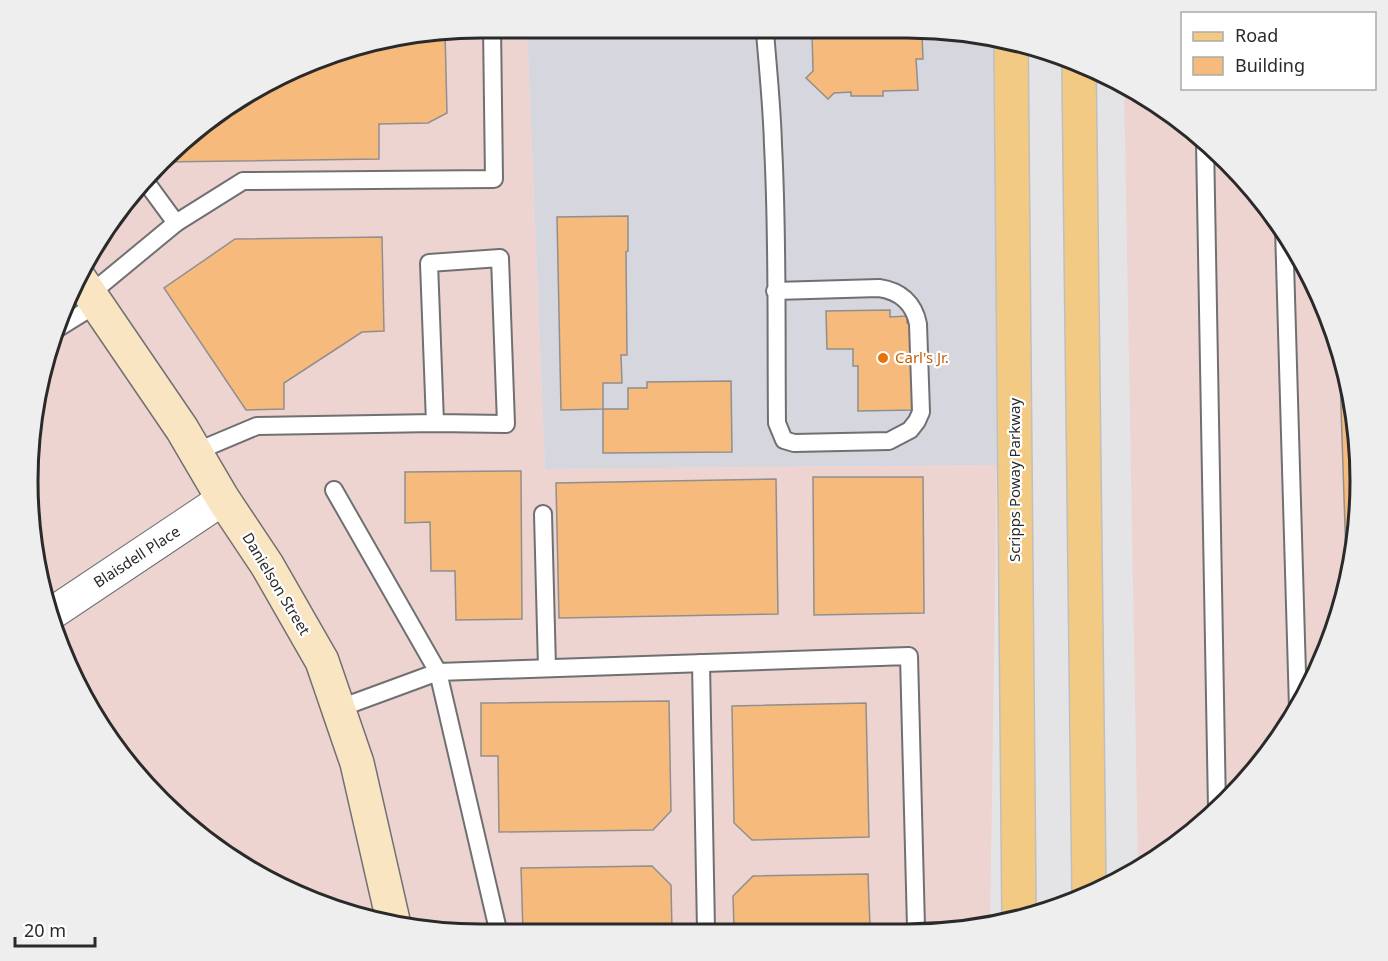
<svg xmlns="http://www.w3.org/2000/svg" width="1388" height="961" font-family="'Noto Sans',sans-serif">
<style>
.built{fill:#d6d6df}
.industrial{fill:#eed4d0}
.building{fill:#f6ba7d;stroke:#908f8d;stroke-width:1.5}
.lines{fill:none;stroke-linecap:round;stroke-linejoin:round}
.lane-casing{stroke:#707072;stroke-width:20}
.street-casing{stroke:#707072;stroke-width:34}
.secondary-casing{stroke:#707072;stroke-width:36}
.primary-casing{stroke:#bfbfbf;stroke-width:36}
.lane{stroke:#fff;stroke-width:16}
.street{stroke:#fff;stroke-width:32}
.secondary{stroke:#f9e5c2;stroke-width:33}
.primary{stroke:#f3ca84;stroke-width:33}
.food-dot{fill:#e8710a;stroke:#fff;stroke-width:2}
.labels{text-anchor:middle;stroke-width:4.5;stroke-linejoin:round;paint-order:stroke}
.food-label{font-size:15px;fill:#c56008;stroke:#fff;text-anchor:start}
.street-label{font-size:15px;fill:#2a2a2b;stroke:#fff}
.rim{fill:none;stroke:#2a2a2b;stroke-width:3}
</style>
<rect width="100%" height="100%" fill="#e4e4e6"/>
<!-- built -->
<polygon class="built" points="527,28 993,36 997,465 545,469"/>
<!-- industrial -->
<g class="industrial">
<polygon points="481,27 527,28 545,469 997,465 990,925 481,934 392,925 307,899 228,857 160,801 74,681 36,569 31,422 62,307 139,182 229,103 363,43"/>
<polygon points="1124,84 1134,88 1228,160 1285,229 1327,307 1352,392 1361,481 1352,569 1326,654 1284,733 1228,801 1138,866"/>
</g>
<!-- building -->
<g class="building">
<polygon points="445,32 447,113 428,123 379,124 379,159 162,162 229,103 363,43"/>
<polygon points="812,33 922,34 923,59 916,59 918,90 883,91 883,96 851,96 851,92 834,93 828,99 806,78 813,71"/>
<polygon points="628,216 628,251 626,252 627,355 621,355 622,383 603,383 603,409 561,410 557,217"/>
<polygon points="382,237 384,331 362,332 284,383 284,409 246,410 164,288 235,239"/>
<polygon points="890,310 890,317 907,316 907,323 910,323 910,350 914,350 915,410 858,411 858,366 853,366 853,349 827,349 826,311"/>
<polygon points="1339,348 1352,392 1361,481 1352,569 1347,586"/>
<polygon points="731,381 732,452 603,453 603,409 628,409 628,388 647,388 647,382"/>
<polygon points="521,471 522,619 456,620 455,571 431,571 430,522 405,523 405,472"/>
<polygon points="813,477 923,477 924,613 814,615"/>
<polygon points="776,479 778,614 559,618 556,483"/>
<polygon points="669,701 671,811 653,830 499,832 498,756 481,756 481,703"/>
<polygon points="866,703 869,837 752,840 734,823 732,706"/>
<polygon points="652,866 671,885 672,931 523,933 521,868"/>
<polygon points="868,874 870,927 734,930 733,896 753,876"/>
</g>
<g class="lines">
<defs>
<g id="lane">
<path d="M765 32C768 70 772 107 773 145 778 238 776 331 777 423L784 440 794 443 889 441 910 430 917 421 921 412 918 324C914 303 900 291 879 288L775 291"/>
<polyline points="1205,142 1217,809"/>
<polyline points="176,223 243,181 494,179 492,27"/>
<polyline points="1284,228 1298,708"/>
<polyline points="90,294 176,223 143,178"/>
<polyline points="55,330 97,304"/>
<polyline points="195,452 257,426 435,423 429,263 500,258 506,424 435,423"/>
<polyline points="334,490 438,672 340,708"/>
<polyline points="543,514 547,668"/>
<polyline points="701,663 706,930"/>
<polyline points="499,934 438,672 909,656 916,927"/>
</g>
<polyline id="street" points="51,614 223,499"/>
<polyline id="secondary" points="79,278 182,429 223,499 267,565 322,661 357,763 394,925"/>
<g id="primary">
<polyline points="1011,42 1019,918"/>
<polyline points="1079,67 1089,894"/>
</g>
</defs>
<!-- lane casing -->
<use href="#lane" class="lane-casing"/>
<!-- street casing -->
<use href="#street" class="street-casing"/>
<!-- secondary casing -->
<use href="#secondary" class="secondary-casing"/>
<!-- primary casing -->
<use href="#primary" class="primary-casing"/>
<!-- lane -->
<use href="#lane" class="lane"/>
<!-- street -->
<use href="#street" class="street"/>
<!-- secondary -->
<use href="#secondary" class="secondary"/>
<!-- primary -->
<use href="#primary" class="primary"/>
</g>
<!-- markers -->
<circle class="food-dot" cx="883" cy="358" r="6"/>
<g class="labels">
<!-- food labels -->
<g class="food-label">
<text x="895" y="363">Carl's Jr.</text>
</g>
<!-- street labels -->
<g class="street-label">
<text transform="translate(1015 480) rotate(-90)" y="5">Scripps Poway Parkway</text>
<text transform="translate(137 557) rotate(-33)" y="5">Blaisdell Place</text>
<text transform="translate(276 584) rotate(59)" y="5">Danielson Street</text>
</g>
</g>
<!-- crop -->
<path d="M0 0H1388V961H0ZM481 38H907A443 443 0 0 1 1350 481V481A443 443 0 0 1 907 924H481A443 443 0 0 1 38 481V481A443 443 0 0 1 481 38Z" fill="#eee" fill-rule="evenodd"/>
<path class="rim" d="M481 38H907A443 443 0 0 1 1350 481V481A443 443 0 0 1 907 924H481A443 443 0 0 1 38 481V481A443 443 0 0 1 481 38Z"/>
<!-- legend -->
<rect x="1181" y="12" width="195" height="78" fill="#ffffff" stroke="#aaaaaa" stroke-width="1.5"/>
<rect x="1193" y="32" width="30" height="9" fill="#f3ca84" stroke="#aaaaaa" stroke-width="1.5"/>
<text x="1235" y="42" font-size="18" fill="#2a2a2b">Road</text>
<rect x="1193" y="57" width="30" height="18" fill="#f6ba7d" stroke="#aaaaaa" stroke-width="1.5"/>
<text x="1235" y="72" font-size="18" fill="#2a2a2b">Building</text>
<!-- scale -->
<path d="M15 937v9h80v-9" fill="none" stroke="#2a2a2b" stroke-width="3"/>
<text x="24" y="937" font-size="18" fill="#2a2a2b" stroke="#ffffff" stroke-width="4.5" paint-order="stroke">20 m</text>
</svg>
